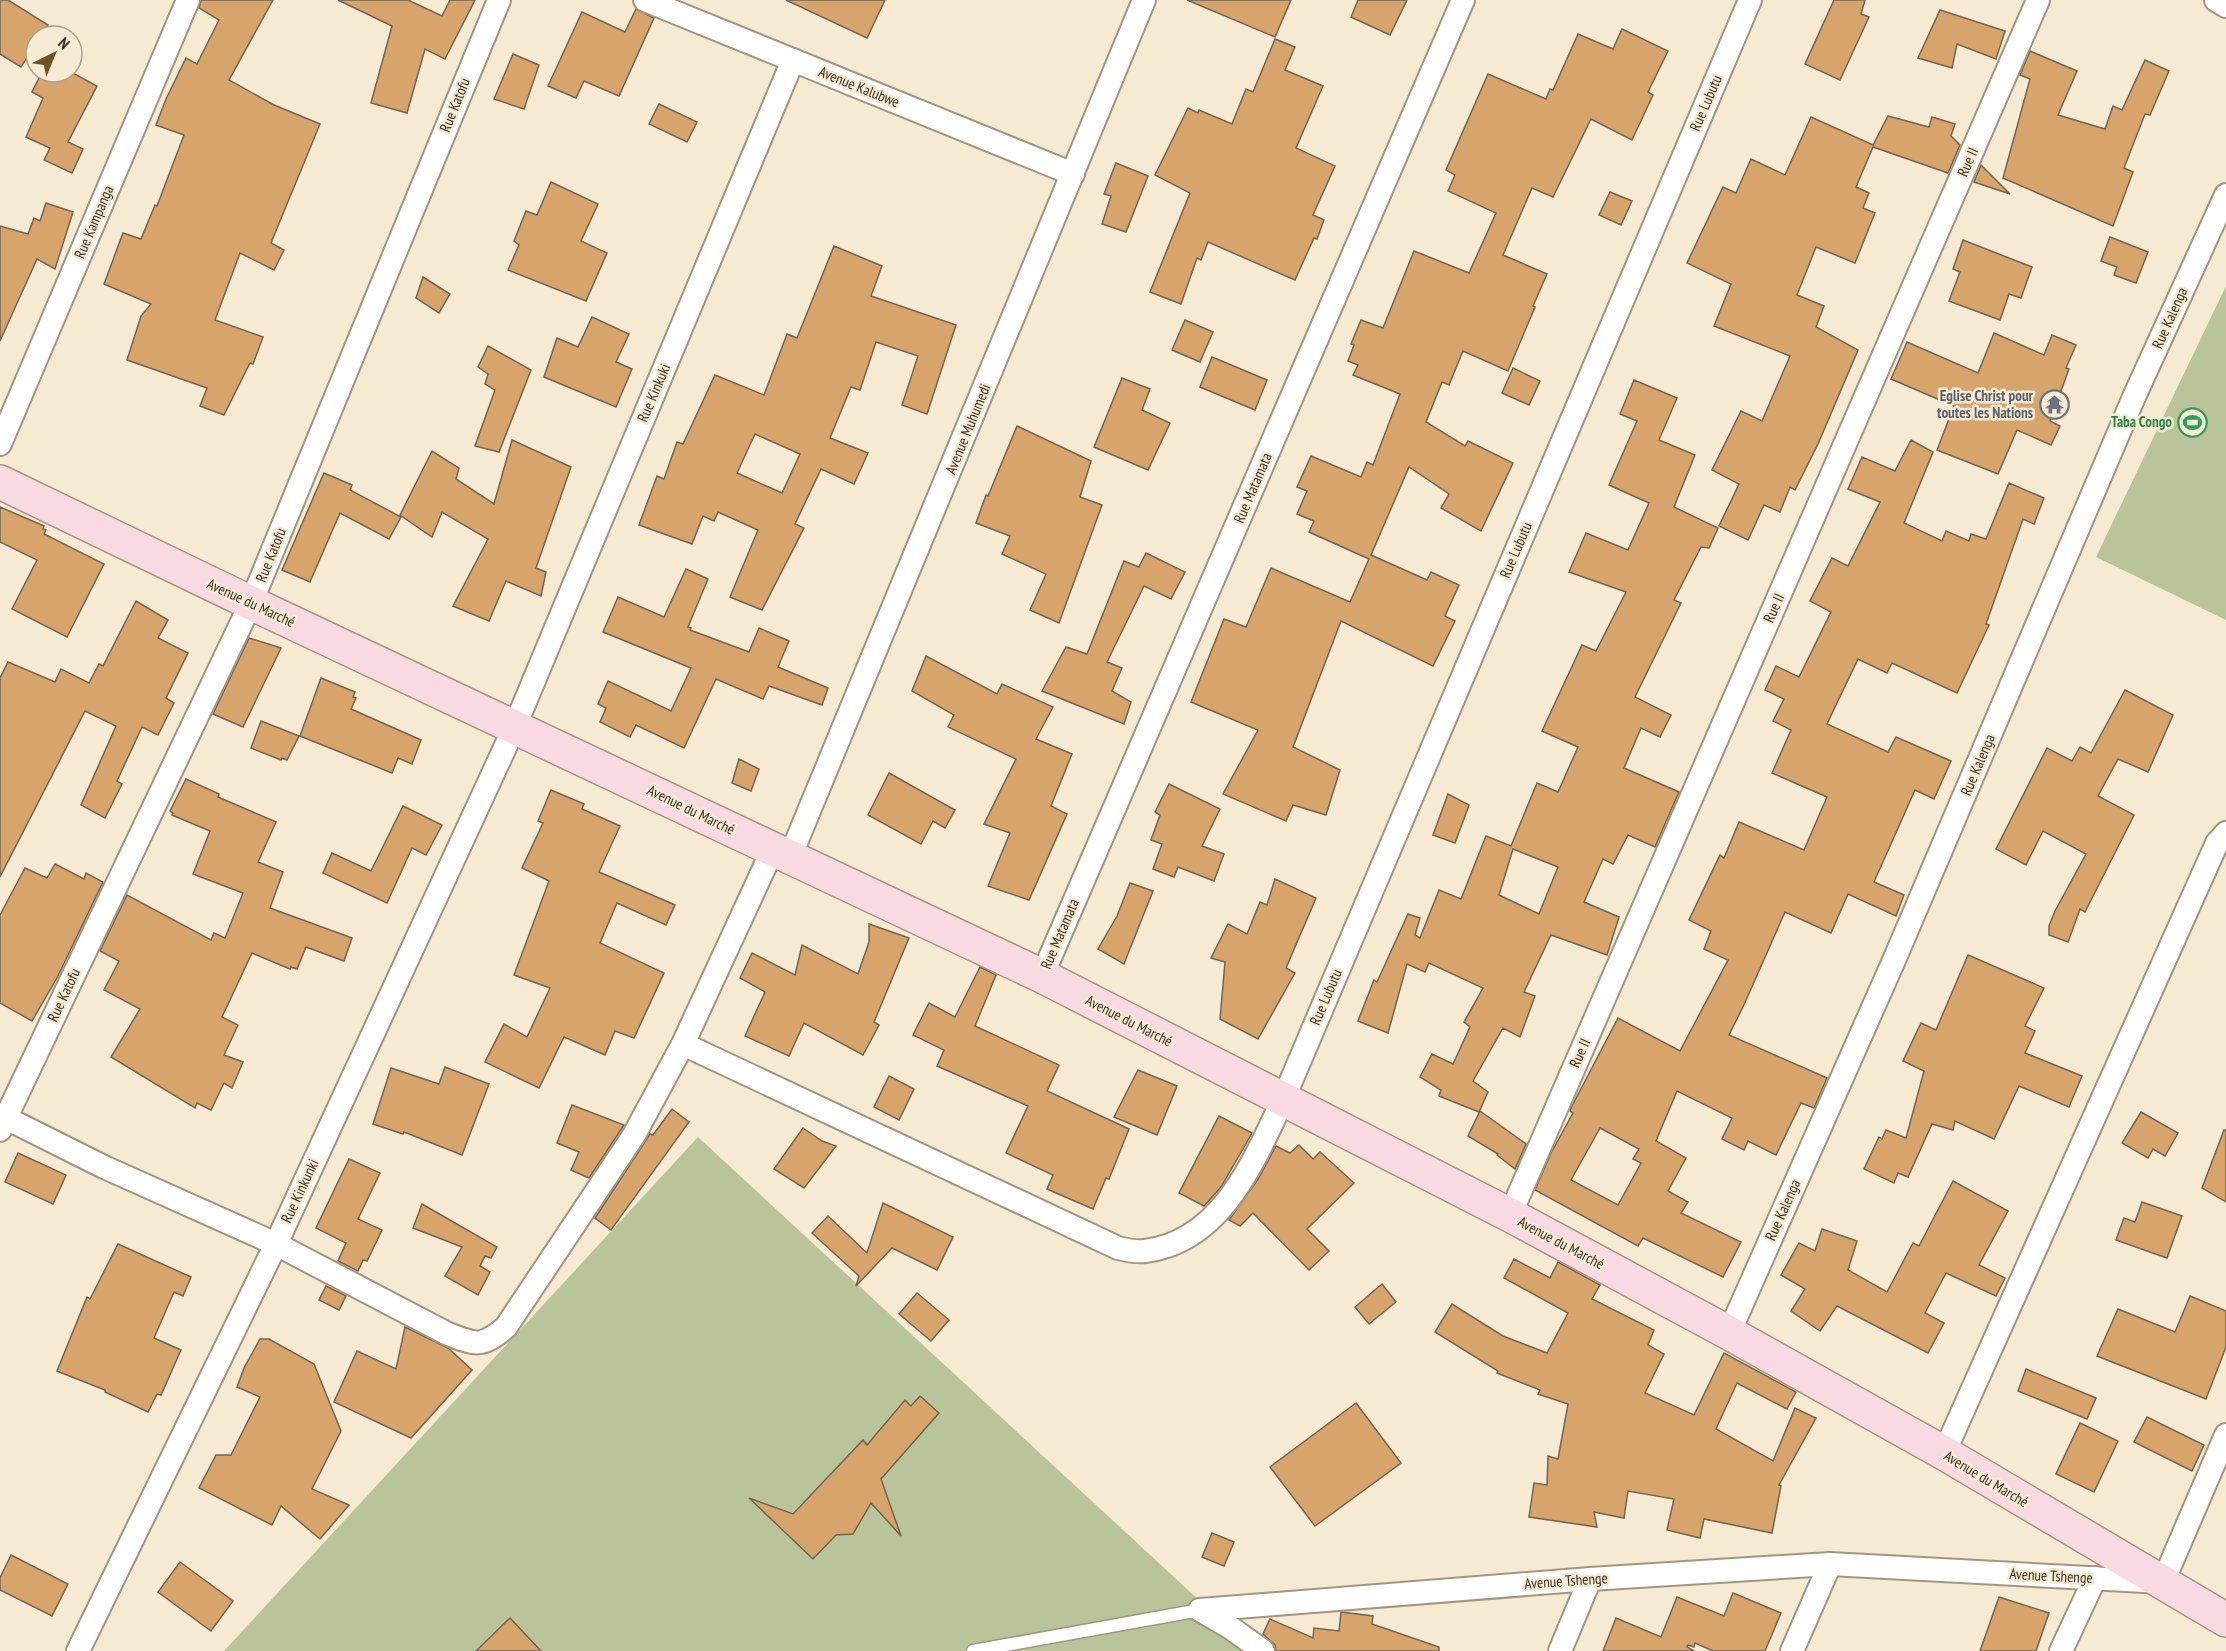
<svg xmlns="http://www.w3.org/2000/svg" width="2226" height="1651" font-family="'PT Sans Narrow',sans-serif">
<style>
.green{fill:#b9c49b}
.building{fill:#d7a56c;stroke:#736452;stroke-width:1.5;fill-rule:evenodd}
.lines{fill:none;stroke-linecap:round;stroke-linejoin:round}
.lane-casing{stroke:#a29681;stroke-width:15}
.street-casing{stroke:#a29681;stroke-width:26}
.secondary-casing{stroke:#a29681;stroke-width:36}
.lane{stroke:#fff;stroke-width:12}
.street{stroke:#fff;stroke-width:22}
.secondary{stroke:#f9d9e2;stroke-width:33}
.labels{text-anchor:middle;stroke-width:5;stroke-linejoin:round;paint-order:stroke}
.street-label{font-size:15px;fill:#373229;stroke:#f7ead3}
.worship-label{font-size:15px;font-weight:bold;fill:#5b616d;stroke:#f7ead3;text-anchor:end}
.leisure-label{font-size:15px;font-weight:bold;fill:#27864d;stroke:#f7ead3;text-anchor:end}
</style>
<rect width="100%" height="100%" fill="#f7ead3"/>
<!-- green -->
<g class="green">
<polygon points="2226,286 2226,620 2096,557"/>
<polygon points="698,1137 1254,1651 224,1651"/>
</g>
<!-- building -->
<g class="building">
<polygon points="0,0 8,0 48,25 41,36 36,36 36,44 21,67 0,54"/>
<polygon points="201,0 273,0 229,80 274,105 320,124 271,243 284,250 274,270 240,253 215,320 263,337 253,364 250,363 224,415 200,406 207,388 127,360 141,316 151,304 104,284 123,233 141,239 155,205 157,206 184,135 156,125 166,99 186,58 197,64 219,20 199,8"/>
<polygon points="338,0 408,0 442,16 450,0 475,0 445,59 425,49 407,113 371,103 392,26"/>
<polygon points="786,0 885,0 867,38"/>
<polygon points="1187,0 1291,0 1275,37"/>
<polygon points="1358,0 1407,0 1390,35 1351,17"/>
<polygon points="1834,0 1865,0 1861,14 1869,17 1840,80 1805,64"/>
<polygon points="636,9 654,18 619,96 584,81 576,98 548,86 582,12 625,32"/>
<polygon points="1940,10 2005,31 1996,59 1957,44 1952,68 1918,58"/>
<polygon points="1622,29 1668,51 1648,92 1653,95 1632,140 1591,119 1553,197 1532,188 1503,255 1547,274 1533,306 1535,307 1508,371 1463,351 1449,385 1442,382 1426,422 1465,446 1468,441 1513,463 1481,531 1441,508 1449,494 1409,467 1371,555 1427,580 1431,572 1459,585 1445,616 1455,621 1433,666 1341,621 1293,747 1340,770 1326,815 1293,805 1286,821 1223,794 1258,730 1191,702 1224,619 1246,627 1271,568 1350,602 1369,559 1309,532 1314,521 1297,514 1307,491 1297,487 1311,456 1361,477 1367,462 1373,465 1400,394 1353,375 1358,365 1348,361 1354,345 1351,344 1361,320 1383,328 1414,251 1469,273 1496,213 1448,191 1455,175 1446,170 1488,74 1546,99 1550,89 1553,90 1578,34 1613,49"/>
<polygon points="1275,39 1295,47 1285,70 1323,86 1296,148 1335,166 1313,215 1324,220 1317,239 1314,238 1295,280 1208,242 1201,260 1197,258 1181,304 1150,292 1190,193 1155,175 1188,108 1198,113 1199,110 1232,124 1246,89 1253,92"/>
<polygon points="2030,51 2077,71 2058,115 2105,129 2113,106 2122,110 2145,60 2169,71 2150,115 2145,114 2124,168 2133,172 2113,226 2003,178 2030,79 2020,75"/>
<polygon points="513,54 539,65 524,109 494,99"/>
<polygon points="42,72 71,72 97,86 68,142 83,149 72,173 44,160 50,148 26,137 43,98 32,92"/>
<polygon points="659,104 697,122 687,142 649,124"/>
<polygon points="1888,116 1929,127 1932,117 1955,124 1951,136 1960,145 1948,173 1873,147 1856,187 1869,193 1863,208 1875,213 1855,263 1816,247 1797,295 1824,306 1816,327 1858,350 1818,444 1795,490 1790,487 1780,512 1764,505 1748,540 1719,526 1739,484 1712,470 1741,411 1762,421 1790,356 1714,326 1731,284 1687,263 1723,187 1736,193 1751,159 1785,175 1811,117 1873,145"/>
<polygon points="1116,163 1148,176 1126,232 1102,224 1111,196 1104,194"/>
<polygon points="1981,165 2010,194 1974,182"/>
<polygon points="551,182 598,204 581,241 607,253 586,301 508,270 519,245 514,241 526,211 537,215"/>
<polygon points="1610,192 1632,201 1621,225 1599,215"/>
<polygon points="46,203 73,212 55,269 37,259 0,341 0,226 28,234 34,218 40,221"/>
<polygon points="2110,237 2148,252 2136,283 2114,275 2117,267 2101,261"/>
<polygon points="1963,240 2032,267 2021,298 2009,294 2000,320 1949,301 1960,272 1953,269"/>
<path d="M834 246 882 266 871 296 956 325 927 414 902 405 918 356 876 342 860 390 851 387 830 438 868 453 854 484 821 469 795 524 804 528 762 610 730 597 758 530 718 512 714 521 703 516 692 544 639 525 657 476 664 479 677 442 683 444 715 375 764 395 787 334 797 338ZM755 434 800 454 782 493 737 473Z"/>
<polygon points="423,277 450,294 439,313 416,298"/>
<polygon points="592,317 629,334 616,362 632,369 616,407 544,377 557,338 578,347"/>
<polygon points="1185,320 1213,332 1200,362 1172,350"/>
<polygon points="1994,333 2044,355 2052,335 2076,345 2066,368 2069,369 2050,421 2060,426 2051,445 2017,430 1998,474 1937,450 1954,406 1891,379 1907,342 1978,373"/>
<polygon points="488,346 531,370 499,452 475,446 495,390 485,384 488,374 478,367"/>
<polygon points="1212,357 1267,380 1255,410 1200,387"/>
<polygon points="1513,368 1540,381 1529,405 1502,393"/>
<polygon points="1122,378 1150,389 1142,410 1170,423 1148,470 1094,447"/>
<path d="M1634 380 1677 398 1659 440 1695 455 1674 507 1718 528 1709 548 1701 547 1674 600 1681 603 1635 697 1671 715 1660 737 1641 728 1624 768 1679 792 1655 847 1628 835 1613 864 1603 859 1584 902 1619 917 1607 955 1551 935 1524 992 1535 996 1520 1037 1503 1028 1473 1081 1488 1092 1479 1112 1439 1096 1441 1090 1420 1077 1432 1054 1453 1064 1470 1027 1464 1022 1483 988 1429 963 1425 972 1407 964 1388 1033 1358 1021 1374 980 1377 982 1408 914 1420 918 1415 935 1420 938 1439 890 1461 899 1486 836 1511 846 1537 783 1558 792 1578 747 1542 731 1582 645 1596 651 1626 592 1569 572 1586 533 1628 550 1649 503 1609 485 1637 421 1620 414ZM1513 849 1558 867 1539 914 1499 895Z"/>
<polygon points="1017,426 1091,461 1080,497 1102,505 1059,623 1030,610 1046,574 1002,554 1010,536 976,523 986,495 988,496"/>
<polygon points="512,440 571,467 536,568 546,572 541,596 506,581 489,621 453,606 488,539 442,512 432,537 400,515 432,451 459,468 456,479 494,504"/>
<path d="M1911 440 1933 452 1904 523 1942 541 1946 531 1969 541 1971 534 1986 539 2009 483 2044 498 2034 524 2023 519 1986 624 1989 625 1957 693 1892 663 1887 673 1858 659 1827 724 1888 752 1896 737 1951 761 1934 799 1915 790 1874 882 1904 895 1896 916 1848 894 1831 933 1785 912 1743 1007 1729 1035 1827 1078 1814 1108 1801 1103 1776 1155 1748 1141 1744 1150 1722 1139 1732 1118 1677 1091 1656 1141 1686 1158 1668 1191 1688 1202 1681 1213 1741 1242 1723 1277 1643 1238 1638 1246 1535 1190 1551 1153 1573 1113 1570 1111 1572 1106 1618 1018 1680 1051 1728 960 1704 949 1711 931 1689 920 1720 855 1724 858 1739 822 1804 850 1827 797 1772 773 1791 730 1773 721 1784 699 1765 690 1776 666 1799 677 1831 612 1810 601 1832 558 1848 566 1880 502 1848 489 1862 457 1895 471ZM1600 1128 1639 1149 1633 1159 1641 1163 1618 1205 1571 1180Z"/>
<polygon points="324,473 352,485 350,490 401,517 389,539 340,513 310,582 282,570"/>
<polygon points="0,507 44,526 43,529 46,530 44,534 104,564 67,637 12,609 37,560 0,542"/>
<polygon points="1146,553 1185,572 1171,599 1144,586 1107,662 1122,668 1112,691 1131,702 1124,724 1042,691 1066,647 1087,654 1124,561 1139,567"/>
<polygon points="686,569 708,579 688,627 691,628 690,630 749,652 759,628 789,641 778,667 828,688 822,705 769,686 763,699 716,679 684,748 636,725 630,737 600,722 606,708 598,704 608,681 671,711 691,668 603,632 618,597 664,617"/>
<polygon points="136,601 168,620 158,638 188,653 166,698 174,703 158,735 142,727 117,781 122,784 105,818 81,805 116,726 85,711 0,877 0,678 8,662 55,682 61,669 89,683 99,664 103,666"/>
<polygon points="249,638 281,648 243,727 213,714"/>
<polygon points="926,656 997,694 1002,684 1053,707 1036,739 1072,754 1051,806 1067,814 1029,900 988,886 1010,833 984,824 1016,759 948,727 954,715 912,691"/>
<polygon points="321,678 355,692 353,697 356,698 351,709 421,740 412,764 398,758 392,773 300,736"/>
<polygon points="2125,690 2173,715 2148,772 2118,759 2098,796 2134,815 2085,912 2080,909 2068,942 2049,935 2049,926 2055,911 2086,854 2043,831 2026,865 1996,849 2047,748 2072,761 2080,747 2091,753"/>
<polygon points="261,721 299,736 287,760 282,758 281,760 251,748"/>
<polygon points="739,759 759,769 751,791 732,783"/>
<polygon points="889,773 955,810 945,828 933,821 921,844 868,815"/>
<polygon points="186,779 219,794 218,797 276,822 258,862 283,872 270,908 352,938 344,961 306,947 297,969 291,967 290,969 252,953 222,1017 238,1025 224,1055 243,1062 232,1088 224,1083 211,1110 197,1103 195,1108 111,1057 140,1009 104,990 119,961 100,951 127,895 211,940 214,933 225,938 243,893 193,874 210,831 172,815 173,813 170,811"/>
<polygon points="1169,784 1220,809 1202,846 1224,854 1214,881 1178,867 1174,877 1153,869 1162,844 1151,840 1160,815 1155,812"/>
<polygon points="551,790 584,804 582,809 620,826 599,872 675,905 666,925 617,903 600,943 664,973 634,1038 615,1031 605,1055 564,1037 539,1088 485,1062 504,1024 527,1037 550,988 514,975 549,881 522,868 543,823 538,821"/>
<polygon points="1448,794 1469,805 1455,843 1433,835"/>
<polygon points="403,806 442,825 426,855 412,848 387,903 323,873 332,853 371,871"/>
<polygon points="55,864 84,879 86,873 103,882 57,978 32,1021 0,1003 0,915 25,868 47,878"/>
<polygon points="1275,879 1316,898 1286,968 1295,973 1258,1039 1220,1019 1225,962 1211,958 1228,924 1247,934 1260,902 1267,905"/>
<polygon points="1130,883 1153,891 1124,964 1098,949 1117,916"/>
<polygon points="869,924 909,938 874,1022 879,1025 863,1055 804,1023 789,1056 745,1036 765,992 740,978 752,953 795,975 802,945 858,974 869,942"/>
<polygon points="1968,955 2044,988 2025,1026 2035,1031 2025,1053 2082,1076 2069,1107 2019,1086 1994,1139 1955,1121 1953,1130 1932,1124 1908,1177 1898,1173 1894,1183 1864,1169 1879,1137 1882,1139 1886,1130 1906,1138 1924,1071 1903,1061 1921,1023 1936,1030"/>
<polygon points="980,967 996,975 975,1026 1059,1065 1047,1091 1129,1129 1109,1179 1106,1178 1093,1209 1047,1189 1053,1175 1006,1153 1028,1106 937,1066 944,1050 913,1035 929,1003 955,1017"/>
<polygon points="445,1067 489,1084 462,1155 404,1132 403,1134 373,1124 391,1068 439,1084"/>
<polygon points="1138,1070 1177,1086 1157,1135 1114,1117"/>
<polygon points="889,1076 914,1089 899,1120 874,1107"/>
<polygon points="572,1105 624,1125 589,1178 571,1170 579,1152 557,1143"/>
<polygon points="672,1109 689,1122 611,1230 595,1218 650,1134 653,1135"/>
<polygon points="1480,1111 1526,1144 1515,1169 1497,1155 1498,1154 1468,1136"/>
<polygon points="2141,1112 2178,1133 2165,1156 2153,1149 2148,1158 2122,1143"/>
<polygon points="1219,1116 1252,1133 1221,1187 1204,1206 1179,1193"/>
<polygon points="803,1128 822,1141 836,1146 804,1188 774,1169"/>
<polygon points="2224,1130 2226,1130 2226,1202 2202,1188"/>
<polygon points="1299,1145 1313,1159 1320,1152 1354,1183 1307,1229 1329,1251 1309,1270 1253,1213 1240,1226 1229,1220 1258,1179 1276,1146 1290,1153"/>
<polygon points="18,1153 66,1175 53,1204 5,1182"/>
<polygon points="349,1159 380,1173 358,1219 382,1230 367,1261 363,1260 358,1271 338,1261 346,1243 316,1228"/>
<polygon points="1953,1181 2008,1211 1979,1265 2005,1278 1996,1296 1946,1273 1925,1313 1944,1323 1928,1353 1837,1306 1820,1331 1791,1311 1805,1289 1781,1275 1799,1243 1815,1251 1822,1229 1857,1241 1848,1270 1887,1292 1913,1243 1919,1246"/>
<polygon points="2142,1202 2182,1216 2167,1258 2116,1240 2124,1218 2135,1222"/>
<polygon points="883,1203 953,1237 937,1270 892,1248 856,1286 859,1276 812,1233 828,1216 867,1253"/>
<polygon points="422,1204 497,1247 491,1258 485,1256 480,1266 490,1272 478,1295 445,1276 462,1247 413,1228"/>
<polygon points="118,1244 191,1277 183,1296 174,1292 154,1338 181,1350 161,1395 157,1394 148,1412 105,1392 105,1390 57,1371 87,1297 90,1299"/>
<polygon points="1514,1259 1550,1278 1558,1262 1600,1285 1592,1299 1654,1330 1648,1345 1664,1354 1645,1393 1694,1415 1724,1353 1796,1392 1787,1409 1737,1383 1716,1429 1773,1461 1795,1408 1816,1418 1779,1485 1781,1486 1772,1533 1704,1519 1700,1538 1667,1530 1674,1499 1628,1491 1624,1518 1594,1512 1597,1527 1529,1517 1534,1483 1547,1485 1548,1456 1558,1459 1568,1404 1538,1394 1540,1390 1497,1373 1498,1371 1435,1332 1452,1304 1503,1336 1547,1353 1568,1313 1504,1278"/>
<polygon points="1382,1284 1396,1302 1369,1324 1355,1307"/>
<polygon points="326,1286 346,1296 339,1310 319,1300"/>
<polygon points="917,1293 949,1320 931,1341 899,1314"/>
<polygon points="2190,1296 2226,1311 2226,1347 2206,1399 2097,1356 2118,1309 2175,1332"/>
<polygon points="405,1327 448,1348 472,1370 411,1438 334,1402 357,1351 396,1369"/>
<polygon points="260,1339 269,1339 314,1364 341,1431 312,1489 349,1505 320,1539 281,1506 272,1525 199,1488 216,1455 231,1455 260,1397 237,1387 244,1368"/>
<polygon points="2026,1369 2096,1398 2087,1419 2018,1391"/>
<polygon points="920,1396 939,1413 881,1479 901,1536 871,1503 853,1534 836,1535 813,1559 749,1498 793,1514 863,1440 867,1445 905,1400 911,1406"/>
<polygon points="1356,1403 1401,1463 1315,1526 1270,1467"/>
<polygon points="2147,1417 2204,1445 2192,1471 2134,1442"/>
<polygon points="2080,1423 2118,1441 2094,1492 2056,1474"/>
<polygon points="1212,1533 1234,1542 1224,1566 1202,1557"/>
<polygon points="11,1555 68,1584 52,1616 0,1590 0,1578"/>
<polygon points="180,1562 233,1601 211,1631 158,1592"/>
<polygon points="1733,1593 1781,1613 1765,1651 1713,1651 1695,1643 1694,1647 1688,1645 1687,1647 1694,1651 1603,1651 1616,1618 1661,1637 1677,1597 1724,1616"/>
<polygon points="1999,1597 2049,1613 2036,1651 1980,1651"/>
<polygon points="1341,1612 1373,1616 1372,1624 1439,1647 1439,1651 1276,1651 1275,1645 1263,1634 1270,1619 1313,1638 1314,1628 1339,1631"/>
<polygon points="510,1618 541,1651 476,1651"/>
</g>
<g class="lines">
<defs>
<polyline id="lane" points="973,1651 1200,1610"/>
<g id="street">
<polyline points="645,0 1073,174"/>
<polyline points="2216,0 2226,6"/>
<polyline points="0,444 188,0"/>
<polyline points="790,857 1144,0"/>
<polyline points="1042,976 1463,0"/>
<path d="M683 1044 1118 1248C1126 1250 1137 1252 1145 1251 1222 1242 1254 1160 1283 1100L1750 0"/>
<path d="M0 1115 104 1167 276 1244 446 1333C475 1345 482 1348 506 1327L634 1135 683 1044 773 849"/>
<polyline points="0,1130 251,603 499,0"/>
<polyline points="1510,1215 2038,0"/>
<polyline points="1729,1333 1895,958 2134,397 2226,195"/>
<polyline points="1944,1453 2217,843 2226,833"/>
<polyline points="1200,1610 1590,1579 1830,1564 2163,1582 2226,1435"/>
<polyline points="1200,1610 1231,1628 1263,1651"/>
<polyline points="78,1651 276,1244 515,726 793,60"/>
<polyline points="1560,1651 1590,1579"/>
<polyline points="1792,1651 1830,1564"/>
<polyline points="2061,1651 2095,1578"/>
</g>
<polyline id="secondary" points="0,482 251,603 1042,976 1510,1215 1729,1333 1944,1453 2226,1620"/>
</defs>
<!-- lane casing -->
<use href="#lane" class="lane-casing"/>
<!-- street casing -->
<use href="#street" class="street-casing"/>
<!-- secondary casing -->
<use href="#secondary" class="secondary-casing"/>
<!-- lane -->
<use href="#lane" class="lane"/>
<!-- street -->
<use href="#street" class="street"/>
<!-- secondary -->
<use href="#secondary" class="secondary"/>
</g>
<!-- icons -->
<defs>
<symbol id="temple-ring" viewBox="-11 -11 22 22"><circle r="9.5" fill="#f7ead3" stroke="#6b7280" stroke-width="1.5"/><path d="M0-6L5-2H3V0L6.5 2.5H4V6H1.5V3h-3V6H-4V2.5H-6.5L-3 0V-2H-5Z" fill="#6b7280"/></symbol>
<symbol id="stadium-ring" viewBox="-11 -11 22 22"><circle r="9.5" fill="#f7ead3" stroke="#2e9e5b" stroke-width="1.5"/><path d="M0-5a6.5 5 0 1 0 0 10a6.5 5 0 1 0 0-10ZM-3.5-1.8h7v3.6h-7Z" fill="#2e9e5b"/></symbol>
</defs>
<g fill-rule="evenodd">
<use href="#temple-ring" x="2038" y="388" width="33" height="33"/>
<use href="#stadium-ring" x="2176" y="406" width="33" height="33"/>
</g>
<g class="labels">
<!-- street labels -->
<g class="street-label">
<text transform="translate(859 87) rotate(22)" y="5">Avenue Kalubwe</text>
<text transform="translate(1706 103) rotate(-67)" y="5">Rue Lubutu</text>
<text transform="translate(455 105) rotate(-68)" y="5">Rue Katofu</text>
<text transform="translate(1968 162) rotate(-66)" y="5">Rue II</text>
<text transform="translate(94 222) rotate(-67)" y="5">Rue Kampanga</text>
<text transform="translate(2170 318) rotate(-66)" y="5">Rue Kalenga</text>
<text transform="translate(654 393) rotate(-67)" y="5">Rue Kinkuki</text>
<text transform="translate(968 429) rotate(-68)" y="5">Avenue Muhumedi</text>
<text transform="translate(1253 488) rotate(-67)" y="5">Rue Matamata</text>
<text transform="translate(1516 550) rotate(-67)" y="5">Rue Lubutu</text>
<text transform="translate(271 555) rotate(-68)" y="5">Rue Katofu</text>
<text transform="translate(251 603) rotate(25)" y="5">Avenue du Marché</text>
<text transform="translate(1774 608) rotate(-66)" y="5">Rue II</text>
<text transform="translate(1978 765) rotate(-67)" y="5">Rue Kalenga</text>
<text transform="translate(691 810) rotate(26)" y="5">Avenue du Marché</text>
<text transform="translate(1060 934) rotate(-67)" y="5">Rue Matamata</text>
<text transform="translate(64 995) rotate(-65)" y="5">Rue Katofu</text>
<text transform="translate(1326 997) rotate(-67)" y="5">Rue Lubutu</text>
<text transform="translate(1129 1021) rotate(27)" y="5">Avenue du Marché</text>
<text transform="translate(1580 1053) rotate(-66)" y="5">Rue II</text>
<text transform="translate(300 1191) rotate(-65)" y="5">Rue Kinkunki</text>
<text transform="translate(1783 1210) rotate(-66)" y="5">Rue Kalenga</text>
<text transform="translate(1561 1243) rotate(28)" y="5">Avenue du Marché</text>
<text transform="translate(1986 1479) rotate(31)" y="5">Avenue du Marché</text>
<text transform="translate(2051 1576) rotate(3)" y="5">Avenue Tshenge</text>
<text transform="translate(1566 1581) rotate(-4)" y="5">Avenue Tshenge</text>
</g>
<!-- worship labels -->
<g class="worship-label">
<text x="2033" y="401">Eglise Christ pour<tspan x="2033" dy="17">toutes les Nations</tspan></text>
</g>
<!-- leisure labels -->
<g class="leisure-label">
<text x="2172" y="427">Taba Congo</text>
</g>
</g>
<!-- north arrow -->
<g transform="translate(54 54) rotate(43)"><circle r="28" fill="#f7ead3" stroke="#aaa08f" stroke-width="1.5"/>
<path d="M0-4.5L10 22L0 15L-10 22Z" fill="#6f5225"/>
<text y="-9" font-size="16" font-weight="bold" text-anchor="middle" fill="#373229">N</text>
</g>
</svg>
